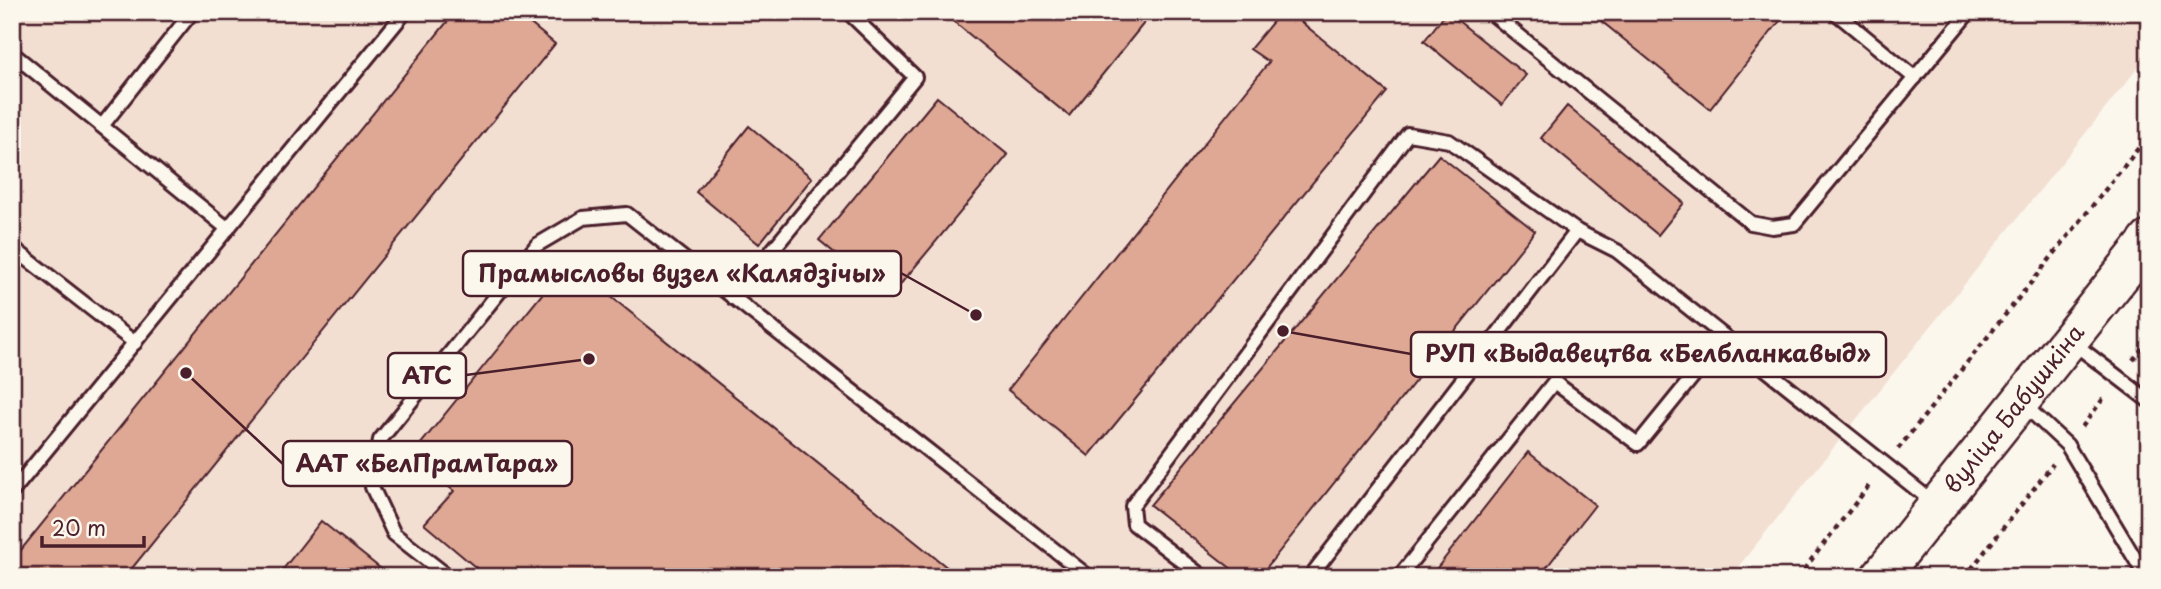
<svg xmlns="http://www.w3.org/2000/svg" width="2161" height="589" font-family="'Playpen Sans',sans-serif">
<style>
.built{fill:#f2dfd2}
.building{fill:#dea895;stroke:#4a1f2b;stroke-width:2}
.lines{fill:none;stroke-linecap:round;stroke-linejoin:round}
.lane-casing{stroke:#4a1f2b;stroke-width:18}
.secondary-casing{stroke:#4a1f2b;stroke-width:42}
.path{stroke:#4a1f2b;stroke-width:4.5;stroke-dasharray:5 5;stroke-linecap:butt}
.lane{stroke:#fbf7ec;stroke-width:12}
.secondary{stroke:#fbf7ec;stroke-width:37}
.labels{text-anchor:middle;stroke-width:5;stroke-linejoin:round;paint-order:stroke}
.street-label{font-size:23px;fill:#4a1f2b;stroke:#fbf7ec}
.leader{fill:none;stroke:#4a1f2b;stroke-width:2.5}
.callout-dot{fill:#4a1f2b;stroke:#fbf7ec;stroke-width:2.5}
.callout{fill:#fbf7ec;stroke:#4a1f2b;stroke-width:2.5}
.callout-label{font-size:24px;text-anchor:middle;font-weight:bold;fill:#4a1f2b}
</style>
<rect width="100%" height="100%" fill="#fbf7ec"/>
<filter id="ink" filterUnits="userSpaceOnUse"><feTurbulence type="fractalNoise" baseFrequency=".0143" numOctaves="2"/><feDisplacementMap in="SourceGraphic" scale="14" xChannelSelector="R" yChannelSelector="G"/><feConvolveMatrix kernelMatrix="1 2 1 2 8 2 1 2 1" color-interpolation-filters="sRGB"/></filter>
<g filter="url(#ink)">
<!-- built -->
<polygon class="built" points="12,12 2149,12 2149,54 1730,577 12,577"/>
<!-- building -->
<g class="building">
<polygon points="455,12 516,12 555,44 125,577 12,577 12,561"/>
<polygon points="942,12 1153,12 1069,116"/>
<polygon points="1281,12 1289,12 1387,92 1089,456 1008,390 1269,62 1250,49"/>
<polygon points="1447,12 1526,75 1502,105 1424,41"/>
<polygon points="1590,12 1787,12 1710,109"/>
<polygon points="937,97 1008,155 889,298 819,240"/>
<polygon points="1567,106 1684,203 1658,235 1541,138"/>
<polygon points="749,126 812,178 759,244 696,192"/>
<polygon points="1439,155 1535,231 1259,577 1242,577 1150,505"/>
<polygon points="568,262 959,577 487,577 424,524 454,491 411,456"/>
<polygon points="1528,452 1595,505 1539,577 1430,577"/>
<polygon points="321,521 386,573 383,577 277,577"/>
</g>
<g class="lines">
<defs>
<g id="lane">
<polyline points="1490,12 1751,223 1772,227 1794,224 1969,12"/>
<polyline points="1835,12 1915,78"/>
<polyline points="12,53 228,229"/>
<polyline points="102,126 192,12"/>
<polyline points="12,247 135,343"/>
<polyline points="733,298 915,77 848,12"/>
<polyline points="2072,342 2149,401"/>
<polyline points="2023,404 2067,445 2146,577"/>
<polyline points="12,492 405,12"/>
<polyline points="449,577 394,534 372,487 380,440 537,245 583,218 627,214 1089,577"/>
<polyline points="1203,577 1134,524 1132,506 1408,134 1449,141 1577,231 1617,251 1934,503"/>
<polyline points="1310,577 1577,231"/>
<polyline points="1399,577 1554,382 1638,444 1725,337"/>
</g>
<g id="secondary">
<path id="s1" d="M1880 577 2149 240"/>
</g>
</defs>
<!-- lane casing -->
<use href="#lane" class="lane-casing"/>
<!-- secondary casing -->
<use href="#secondary" class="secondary-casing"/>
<!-- path -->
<g class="path">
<polyline points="2133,360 2149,340"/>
<polyline points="2082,427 2106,395"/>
<polyline points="1898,449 2149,135"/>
<polyline points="1798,577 1871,483"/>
<polyline points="1965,577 2053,464"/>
</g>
<!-- lane -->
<use href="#lane" class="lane"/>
<!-- secondary -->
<use href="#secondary" class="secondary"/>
</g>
</g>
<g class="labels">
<!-- street labels -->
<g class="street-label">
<text dy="8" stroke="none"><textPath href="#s1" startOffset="215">вуліца Бабушкіна</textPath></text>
</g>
</g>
<!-- callouts -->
<path class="leader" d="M976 315L901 273M1283 331L1411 354M589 359L466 375M186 373L283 464"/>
<g class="callout-dot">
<circle cx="976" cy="315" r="7"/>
<circle cx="1283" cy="331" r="7"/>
<circle cx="589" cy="359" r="7"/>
<circle cx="186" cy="373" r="7"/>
</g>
<g class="callout">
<rect x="463" y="251" width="438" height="45" rx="7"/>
<rect x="1411" y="332" width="475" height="45" rx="7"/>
<rect x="388" y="353" width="78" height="45" rx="7"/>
<rect x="283" y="441" width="289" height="45" rx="7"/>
</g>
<g class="callout-label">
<text x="682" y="282">Прамысловы вузел «Калядзічы»</text>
<text x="1648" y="362">РУП «Выдавецтва «Белбланкавыд»</text>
<text x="427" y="384">АТС</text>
<text x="427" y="472">ААТ «БелПрамТара»</text>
</g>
<!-- margin -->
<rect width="2161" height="589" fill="none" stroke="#fbf7ec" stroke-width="42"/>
<rect x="21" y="21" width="2119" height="547" fill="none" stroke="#4a1f2b" stroke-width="2.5" filter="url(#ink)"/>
<!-- scale -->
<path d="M42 536v10h102v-10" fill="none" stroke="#4a1f2b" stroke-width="3.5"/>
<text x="52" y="536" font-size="21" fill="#4a1f2b" stroke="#fbf7ec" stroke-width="5" paint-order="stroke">20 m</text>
</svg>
